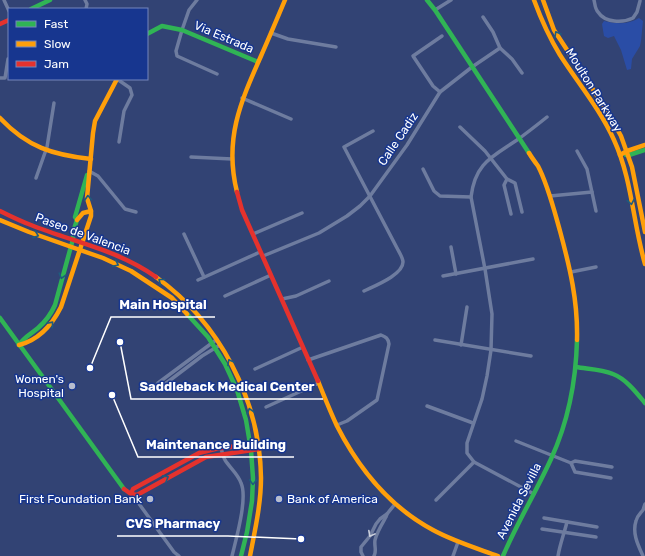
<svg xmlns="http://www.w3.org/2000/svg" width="645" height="556" font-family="Rubik,sans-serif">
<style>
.green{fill:#2a4da6}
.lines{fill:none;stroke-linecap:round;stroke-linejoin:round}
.street{stroke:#6e7c9f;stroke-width:3.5}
.fast{stroke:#30b455;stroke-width:4.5}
.slow{stroke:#ff9f0a;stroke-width:4.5}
.jam{stroke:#e5322d;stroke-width:4.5}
.oneway{stroke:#1e5c7e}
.oneway2{stroke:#ccd1dd}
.poi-dot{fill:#b7bdce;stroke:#17368f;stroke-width:1.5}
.labels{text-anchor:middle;stroke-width:3;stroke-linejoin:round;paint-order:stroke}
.street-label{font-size:12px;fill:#fff;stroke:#17368f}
.poi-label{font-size:12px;fill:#fff;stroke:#17368f;text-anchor:end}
.leader{fill:none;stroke:#fff;stroke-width:1.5}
.callout-dot{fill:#fff;stroke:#17368f;stroke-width:1.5}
.callout-label{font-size:13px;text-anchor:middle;font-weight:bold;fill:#fff;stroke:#17368f;stroke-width:3;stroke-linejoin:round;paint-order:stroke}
</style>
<rect width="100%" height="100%" fill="#324374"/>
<!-- green -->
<path class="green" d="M639 18 643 21 641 41 640 46 632 59 631 69 627 70 621 50 614 36 608 38 604 36 602 24 604 21C618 24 627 25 639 18Z"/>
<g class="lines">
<!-- street -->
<g class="street">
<polyline points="4,0 9,11"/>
<polyline points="85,0 87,4 86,9"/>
<polyline points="197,0 189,10 182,30 176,51 177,56 217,74"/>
<path d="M594 0C595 4 595 9 598 12 605 23 623 23 633 18L637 12 640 1"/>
<polyline points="435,10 451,0"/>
<polyline points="483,17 493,32 500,48 512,59 522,73"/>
<polyline points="271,33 288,39 336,47"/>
<polyline points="0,78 5,78 8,59"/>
<polyline points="117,79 130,88 132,95 124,111 119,142"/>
<polyline points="440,92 433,86 413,56 442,36"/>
<polyline points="242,98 291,119"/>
<polyline points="460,127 485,151 507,179 515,183 522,212"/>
<polyline points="577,151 587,169 596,211"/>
<polyline points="191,157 232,159"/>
<polyline points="423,169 434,191 440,196 471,197"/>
<polyline points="89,171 98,176 125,209 136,212"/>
<polyline points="36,178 47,147 54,103"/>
<polyline points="507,179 504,185 511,214"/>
<polyline points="550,196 592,192"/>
<polyline points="184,234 204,277"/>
<polyline points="253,234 302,213"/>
<polyline points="451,247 456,274"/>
<polyline points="263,256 319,233 347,216 360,206 370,196 407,145 440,92 472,67 500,48"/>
<polyline points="571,272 596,267"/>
<polyline points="443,276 533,259"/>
<polyline points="198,280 260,252"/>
<path d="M364 291C374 286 403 275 403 262 403 258 399 252 397 248L344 147 373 131"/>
<polyline points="225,296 271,275"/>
<polyline points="282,299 296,296 329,281"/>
<polyline points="435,340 531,356"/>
<polyline points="461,345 467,307"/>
<path d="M308 360 381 335C386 337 388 338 389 344L377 400 347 421 337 425"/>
<polyline points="255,369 303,347"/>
<polyline points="155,389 158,383 216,340"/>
<polyline points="155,389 161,387 202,356 220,345"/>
<polyline points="427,406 473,423"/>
<polyline points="266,407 319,383"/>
<polyline points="516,441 571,463"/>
<path d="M221 448C222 452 223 456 225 460 230 468 238 474 241 483 248 498 236 539 232 556"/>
<polyline points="571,463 575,472 611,478"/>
<polyline points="571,463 575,461 612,467"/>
<polyline points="131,494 137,501 174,552 179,556"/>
<path d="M534 494 474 462 467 453V443L482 399 487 376 491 350 492 314 485 269 471 197C475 163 492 157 517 140 527 133 537 125 547 117"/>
<polyline points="436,500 474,462"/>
<polyline points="544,518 597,527"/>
<polyline points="542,529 596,537"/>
<polyline points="363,556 361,552 361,547 370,536 376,524 380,519 387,514 395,504"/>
<path d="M374 556C377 551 374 546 375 540 377 532 382 524 386 517L387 514"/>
<polyline points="453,556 458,542"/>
<path d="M558 556C560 544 564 534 567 522"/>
<path d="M643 556C638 545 632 533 636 521 637 516 640 514 643 510 644 508 644 506 645 504"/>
</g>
<!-- fast -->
<g class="fast">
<polyline points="427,0 435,10 529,153"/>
<polyline points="31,9 50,0"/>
<polyline points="147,34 162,26 182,30 258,62"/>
<polyline points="626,155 629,155 645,150"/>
<polyline points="187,314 208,337 225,364 237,390 246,420 251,450 253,478 252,501 247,532 241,556"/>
<polyline points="0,318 124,489"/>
<path d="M19 345C24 337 31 334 38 328 45 322 51 314 55 305L73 239V232L77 220 75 217 87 175"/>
<path d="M576 367C588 369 601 369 613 374 626 379 636 392 645 403"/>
<path d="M503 556C517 523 536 492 551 459 568 422 576 381 577 340"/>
</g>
<!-- slow -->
<g class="slow">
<path d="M534 0C541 19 549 37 560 55 578 83 600 109 614 140 632 179 633 223 645 264"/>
<polyline points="543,0 554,30 609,114 621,136 632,167 645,232"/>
<path d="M0 118C27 147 53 155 91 159"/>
<path d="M529 153C532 158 535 162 538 166 548 185 554 210 560 231 570 268 578 301 577 340"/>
<polyline points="620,155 627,151 645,145"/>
<path d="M237 192C224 140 240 103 261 56 269 38 277 19 285 0"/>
<polyline points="0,220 29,232 103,258 131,271 172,298 187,314"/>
<polyline points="77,220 83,213 91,211"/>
<path d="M156 277C219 322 260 399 261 478 261 504 255 530 250 556"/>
<path d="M19 345C39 340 52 325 61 307L91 216V211L87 198 93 133 95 121 117 79"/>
<path d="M318 381C324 396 330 411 337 426 359 469 390 507 433 530 453 541 476 548 498 556"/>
</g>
<!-- jam -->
<g class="jam">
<polyline points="0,24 9,20"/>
<polyline points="237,192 242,210 318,381"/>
<path d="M0 211C10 216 20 221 31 225 73 242 118 250 156 277"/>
<polyline points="124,489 131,494 137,495 206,457 259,449"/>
<polyline points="131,494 133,489 199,453 215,449 252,444"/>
</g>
</g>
<!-- one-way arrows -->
<defs><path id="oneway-chevron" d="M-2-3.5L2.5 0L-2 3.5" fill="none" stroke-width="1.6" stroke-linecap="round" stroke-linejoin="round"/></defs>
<g class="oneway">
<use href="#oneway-chevron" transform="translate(557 34) rotate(-119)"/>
<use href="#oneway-chevron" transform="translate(88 198) rotate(-94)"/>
<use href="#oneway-chevron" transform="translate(631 202) rotate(79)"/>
<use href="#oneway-chevron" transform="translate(36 235) rotate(19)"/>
<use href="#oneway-chevron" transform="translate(116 264) rotate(25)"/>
<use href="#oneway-chevron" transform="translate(62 276) rotate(106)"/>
<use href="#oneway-chevron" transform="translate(161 281) rotate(-142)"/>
<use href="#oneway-chevron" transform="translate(51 324) rotate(-49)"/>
<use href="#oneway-chevron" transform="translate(230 362) rotate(-118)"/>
<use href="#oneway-chevron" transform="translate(250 411) rotate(-106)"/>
<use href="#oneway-chevron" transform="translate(166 478) rotate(-29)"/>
<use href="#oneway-chevron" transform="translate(253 482) rotate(92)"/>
</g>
<use class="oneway2" href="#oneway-chevron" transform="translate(371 534) rotate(118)"/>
<!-- markers -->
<g class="poi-dot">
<circle cx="72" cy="386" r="4"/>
<circle cx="150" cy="499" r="4"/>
<circle cx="279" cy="499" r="4"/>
</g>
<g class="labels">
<!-- street labels -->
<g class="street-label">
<text transform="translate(224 37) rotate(23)" y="4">Via Estrada</text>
<text transform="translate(594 90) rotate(58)" y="4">Moulton Parkway</text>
<text transform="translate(398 139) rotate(-56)" y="4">Calle Cadiz</text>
<text transform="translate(83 234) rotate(20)" y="4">Paseo de Valencia</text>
<text transform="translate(519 501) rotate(-63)" y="4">Avenida Sevilla</text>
</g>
<!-- poi labels -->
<g class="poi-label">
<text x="64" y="383">Women's<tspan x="64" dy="14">Hospital</tspan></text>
<text x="142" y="503">First Foundation Bank</text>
<text x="287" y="503" text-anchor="start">Bank of America</text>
</g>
</g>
<!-- callouts -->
<path class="leader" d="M90 368L111 317H215M120 342L131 399H323M112 395L138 457H294M301 539L228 536H117"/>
<g class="callout-dot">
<circle cx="90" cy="368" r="4"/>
<circle cx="120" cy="342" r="4"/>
<circle cx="112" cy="395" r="4"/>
<circle cx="301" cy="539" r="4"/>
</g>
<g class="callout-label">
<text x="163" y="309">Main Hospital</text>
<text x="227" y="391">Saddleback Medical Center</text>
<text x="216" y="449">Maintenance Building</text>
<text x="173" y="528">CVS Pharmacy</text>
</g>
<!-- legend -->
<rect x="8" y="8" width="140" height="72" fill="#17368f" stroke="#7486bc"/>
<rect x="16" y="21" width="20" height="6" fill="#30b455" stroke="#7486bc"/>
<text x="44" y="28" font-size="12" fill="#ffffff">Fast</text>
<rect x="16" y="41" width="20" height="6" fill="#ff9f0a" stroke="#7486bc"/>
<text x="44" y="48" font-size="12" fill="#ffffff">Slow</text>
<rect x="16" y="61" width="20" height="6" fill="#e5322d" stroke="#7486bc"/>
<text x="44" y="68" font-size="12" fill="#ffffff">Jam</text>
</svg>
